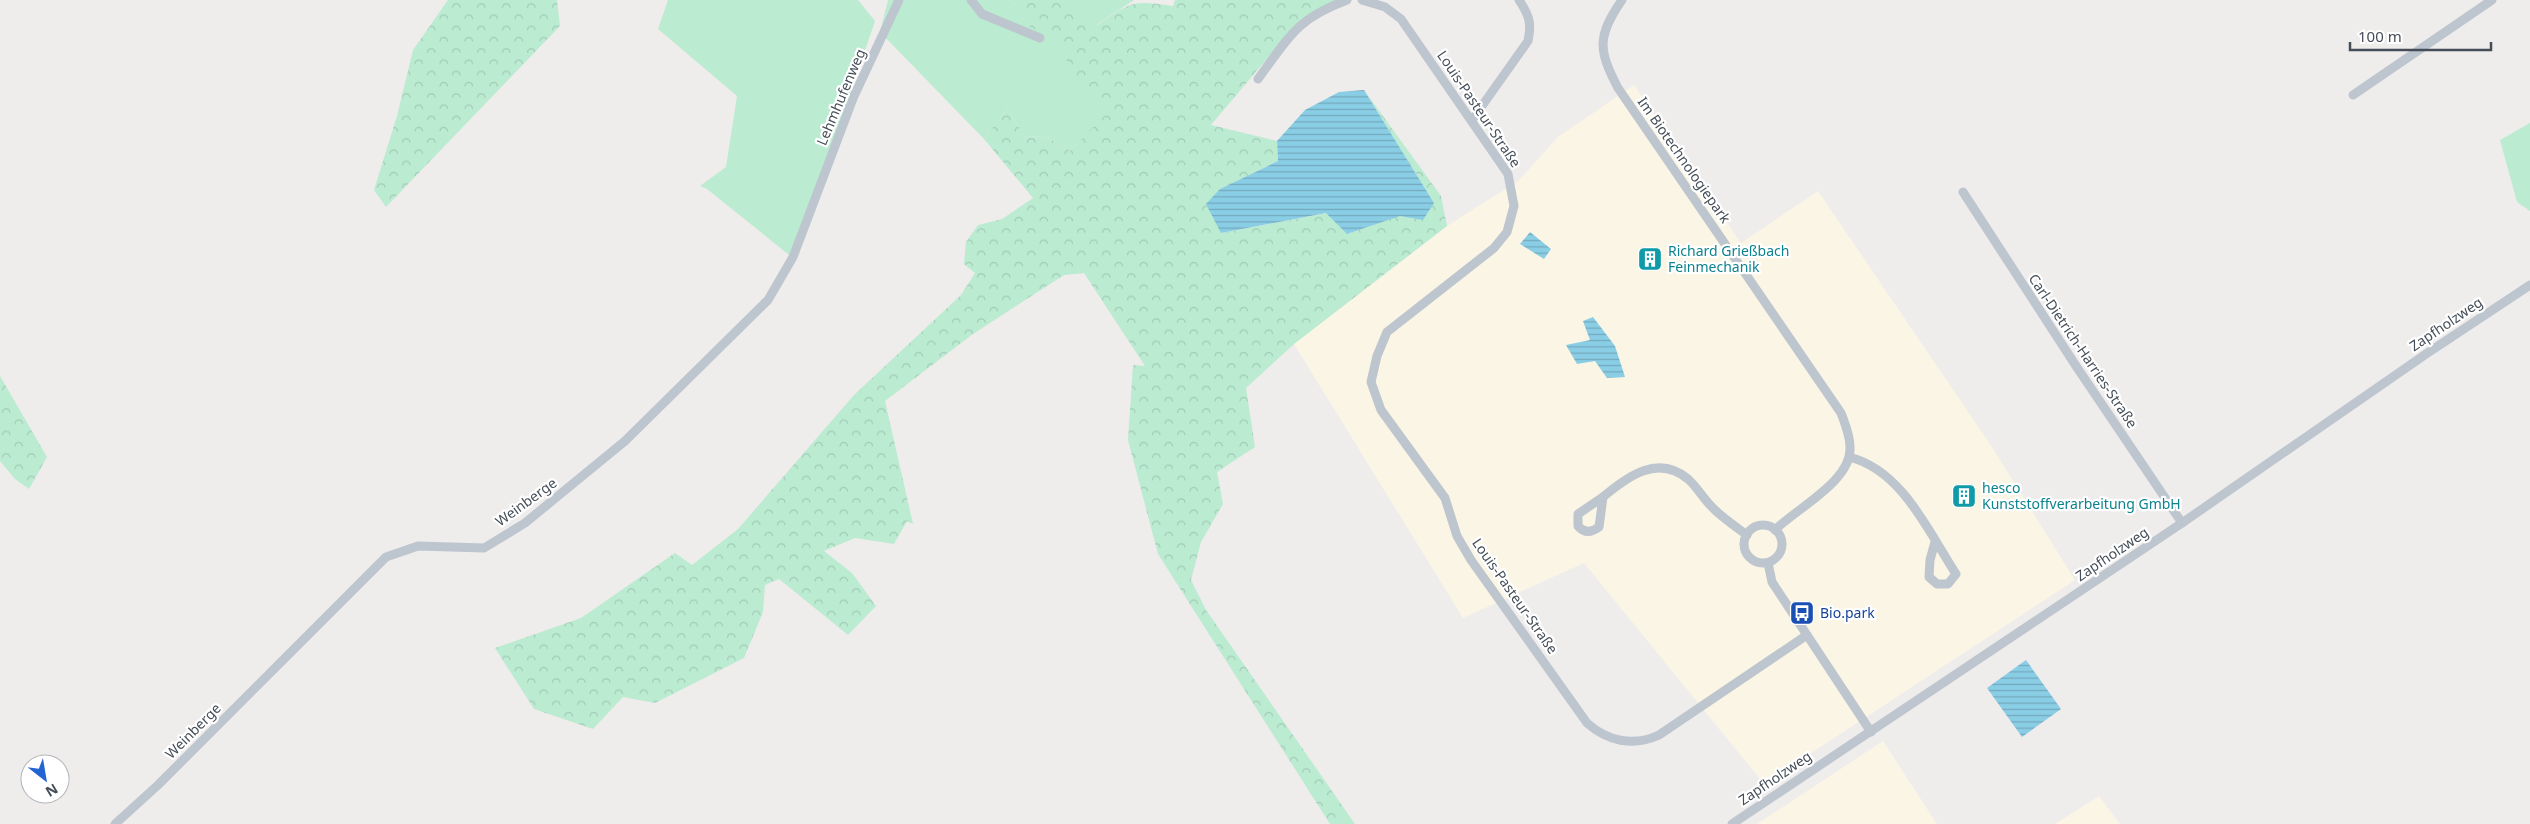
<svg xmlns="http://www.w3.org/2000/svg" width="2530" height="824" font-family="'Noto Sans',sans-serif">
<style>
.commercial{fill:#faf5e4}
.grass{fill:#bbebd1}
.forest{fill:url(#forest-crowns)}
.water{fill:url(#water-rules)}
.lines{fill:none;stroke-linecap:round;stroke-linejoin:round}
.minor{stroke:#bdc5ce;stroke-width:9}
.labels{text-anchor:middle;stroke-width:4.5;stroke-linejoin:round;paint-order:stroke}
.street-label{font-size:14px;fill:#454e58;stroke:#fff}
.culture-label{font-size:14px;fill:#0d838f;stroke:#fff;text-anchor:start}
.transit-label{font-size:14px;fill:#164399;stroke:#fff;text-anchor:start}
</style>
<defs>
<pattern id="forest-crowns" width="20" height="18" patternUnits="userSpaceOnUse" patternTransform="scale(1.25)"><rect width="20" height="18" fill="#bbebd1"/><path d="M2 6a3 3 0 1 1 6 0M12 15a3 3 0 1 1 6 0" fill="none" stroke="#a2cbb6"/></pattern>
<pattern id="water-rules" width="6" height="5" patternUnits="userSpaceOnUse" patternTransform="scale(1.25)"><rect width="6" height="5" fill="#8acee6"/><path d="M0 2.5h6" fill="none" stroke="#73a9bd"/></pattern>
</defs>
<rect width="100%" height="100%" fill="#efecec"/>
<!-- commercial -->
<g class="commercial">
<polygon points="1634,85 1741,243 1818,191 1992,447 2075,580 1764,784 1584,563 1463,618 1294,344 1447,226 1518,181 1558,137"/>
<polygon points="1883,741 1937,824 1757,824"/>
<polygon points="2099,796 2120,824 2055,824"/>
</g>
<!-- grass -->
<g class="grass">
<polygon points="668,0 858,0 875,21 794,259 707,189 700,186 726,167 737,96 658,29"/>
<polygon points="888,0 1009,0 1021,10 1029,23 1053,37 1110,111 1070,151 1046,136 1025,137 1007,109 984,139 880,32"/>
<polygon points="1067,0 1134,0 1096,25"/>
<polygon points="2530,123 2530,211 2517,202 2500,140"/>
</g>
<!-- forest -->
<g class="forest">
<polygon points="448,0 557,0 560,26 386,207 374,190 397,116 413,50"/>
<path d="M1009 0H1067L1097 25C1132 2 1130 0 1173 6L1175 0H1345L1298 22 1211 125 1277 141 1278 161 1220 189 1221 233 1327 213 1348 234 1434 203 1364 90 1441 196 1447 226 1294 344 1246 388 1255 447 1217 472 1223 504 1201 542 1191 580 1206 610 1355 824H1330L1158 554 1128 440 1133 365 1145 366 1084 273 1064 275 973 334 885 401 913 524 907 521 894 544 855 538 824 551 852 573 876 606 848 635 779 579 765 585 763 612 744 658 655 703 623 697 593 729 534 709 495 648 581 618 675 553 692 565 738 529 854 395 961 295 975 273 964 264 966 242 978 225 1002 219 1033 198 984 139 1007 109 1025 137 1046 136 1070 151 1109 111 1078 80 1053 37 1030 27 1021 10Z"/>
<polygon points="0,376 47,457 29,489 15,479 0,461"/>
</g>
<!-- water -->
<g class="water">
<polygon points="1364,90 1434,203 1423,220 1400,216 1347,234 1326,213 1221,233 1206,204 1220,189 1278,161 1277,141 1305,110 1339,92"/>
<polygon points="1530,232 1551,249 1544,259 1520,244"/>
<polygon points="1593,317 1615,346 1625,377 1607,378 1595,361 1577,364 1566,345 1590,340 1583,321"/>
<polygon points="2026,660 2061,709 2022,737 1987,688"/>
</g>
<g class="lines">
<!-- minor -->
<g class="minor">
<polyline points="971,0 982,14 1040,38"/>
<path d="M1362 0 1385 7 1401 19 1508 174 1514 206 1507 232 1494 248 1387 332 1377 356 1371 382 1381 410 1445 498 1457 536 1471 560 1587 723C1607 741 1633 747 1659 735L1807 635"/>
<path d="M1622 0C1597 36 1598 50 1618 88L1841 413C1845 424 1850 435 1850 447 1852 481 1797 508 1775 530"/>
<path d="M1258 79C1289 37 1296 19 1347 0"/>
<polyline points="2353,95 2492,0"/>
<path d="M1472 120 1528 41C1532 23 1529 15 1519 0"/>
<polyline points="1963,192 2076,366 2182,523"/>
<path d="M1849 457C1902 470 1928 531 1956 574L1948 584H1937L1929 577 1930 560 1935 542"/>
<path d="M1603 497C1628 476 1658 454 1688 479 1697 487 1703 498 1711 506 1721 517 1735 526 1747 535"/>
<path d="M1603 497 1599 527C1591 533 1584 533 1578 526V514Z"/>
<circle cx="1763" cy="544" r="19"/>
<polyline points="1768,563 1772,582 1871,732"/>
<polyline points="115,824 158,785 386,557 418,546 484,548 525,523 625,441 768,300 793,257 854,96 899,0"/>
<polyline points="1732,824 2182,523 2426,354 2530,285"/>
</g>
</g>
<!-- icons -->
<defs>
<symbol id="building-square" viewBox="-11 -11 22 22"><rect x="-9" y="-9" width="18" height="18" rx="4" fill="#0f9aa8" stroke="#fff"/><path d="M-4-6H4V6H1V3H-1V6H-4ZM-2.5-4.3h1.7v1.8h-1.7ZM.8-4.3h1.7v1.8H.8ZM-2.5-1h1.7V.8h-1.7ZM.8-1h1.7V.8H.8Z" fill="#fff"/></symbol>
<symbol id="bus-square" viewBox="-11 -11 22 22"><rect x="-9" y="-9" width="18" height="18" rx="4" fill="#1a4fb4" stroke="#fff"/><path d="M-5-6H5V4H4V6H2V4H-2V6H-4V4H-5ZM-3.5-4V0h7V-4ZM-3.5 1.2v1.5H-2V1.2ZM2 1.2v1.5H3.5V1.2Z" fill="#fff"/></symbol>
</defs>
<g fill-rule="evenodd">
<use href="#building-square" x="1636" y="245" width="28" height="28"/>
<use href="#building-square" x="1950" y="482" width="28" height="28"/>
<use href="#bus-square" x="1788" y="599" width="28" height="28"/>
</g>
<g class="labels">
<!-- street labels -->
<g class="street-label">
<text transform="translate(841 97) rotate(-67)" y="5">Lehmhufenweg</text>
<text transform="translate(1479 109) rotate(56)" y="5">Louis-Pasteur-Straße</text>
<text transform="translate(1684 160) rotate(55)" y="5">Im Biotechnologiepark</text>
<text transform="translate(2446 324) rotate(-34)" y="5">Zapfholzweg</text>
<text transform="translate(2083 351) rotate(56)" y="5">Carl-Dietrich-Harries-Straße</text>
<text transform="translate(526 502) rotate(-36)" y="5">Weinberge</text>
<text transform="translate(2112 554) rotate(-34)" y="5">Zapfholzweg</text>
<text transform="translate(1515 596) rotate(55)" y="5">Louis-Pasteur-Straße</text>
<text transform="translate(193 731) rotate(-45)" y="5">Weinberge</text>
<text transform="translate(1775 778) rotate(-34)" y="5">Zapfholzweg</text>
</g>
<!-- culture labels -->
<g class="culture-label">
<text x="1668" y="256">Richard Grießbach<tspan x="1668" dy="16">Feinmechanik</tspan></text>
<text x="1982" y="493">hesco<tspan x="1982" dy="16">Kunststoffverarbeitung GmbH</tspan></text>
</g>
<!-- transit labels -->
<g class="transit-label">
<text x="1820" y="618">Bio.park</text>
</g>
</g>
<!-- north arrow -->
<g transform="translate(45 779) rotate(149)"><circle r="24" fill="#ffffff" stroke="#b5b8bc"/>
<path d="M0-4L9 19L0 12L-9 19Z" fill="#2265d2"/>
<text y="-8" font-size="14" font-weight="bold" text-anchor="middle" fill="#454e58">N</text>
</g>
<!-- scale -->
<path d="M2350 42v8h141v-8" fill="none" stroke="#454e58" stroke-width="2.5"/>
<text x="2358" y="42" font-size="15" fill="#454e58" stroke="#ffffff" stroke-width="4" paint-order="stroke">100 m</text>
</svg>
